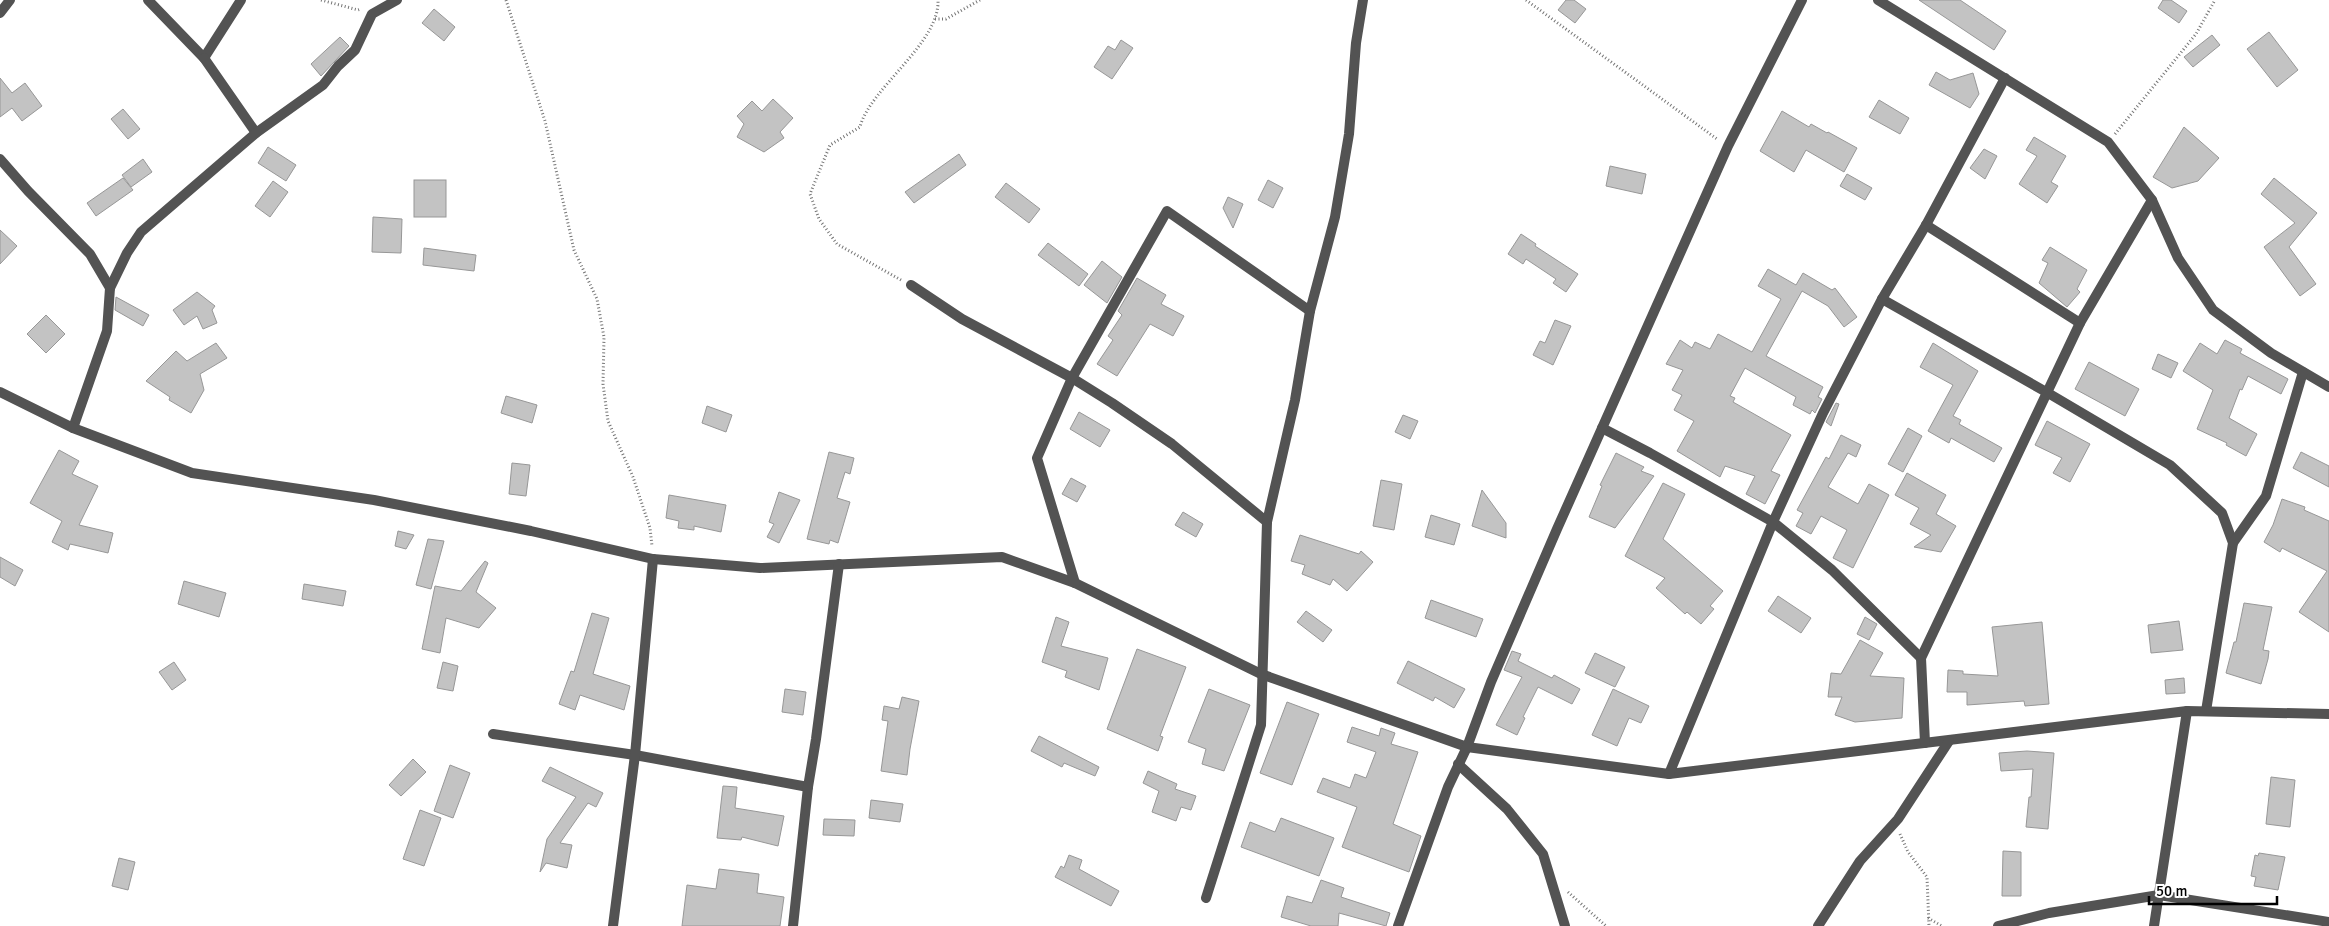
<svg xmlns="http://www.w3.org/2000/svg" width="2329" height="926" font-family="Signika,sans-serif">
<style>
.building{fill:#c3c3c3;stroke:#979797}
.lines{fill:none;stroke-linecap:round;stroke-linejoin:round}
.path{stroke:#757575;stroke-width:3;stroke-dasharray:1 2.5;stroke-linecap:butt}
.minor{stroke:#535353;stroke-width:10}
</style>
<rect width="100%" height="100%" fill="#fff"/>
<!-- building -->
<g class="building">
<polygon points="1566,0 1574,0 1586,9 1575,23 1558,10"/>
<polygon points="1919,0 1960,0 2006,31 1994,50"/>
<polygon points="2163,0 2171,0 2187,11 2179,23 2158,8"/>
<polygon points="434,9 455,27 444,41 422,23"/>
<polygon points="2269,32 2298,70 2277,87 2247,49"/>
<polygon points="2212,35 2220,45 2193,67 2184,57"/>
<polygon points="340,37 349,46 321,76 311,64"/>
<polygon points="1121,40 1133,48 1112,79 1094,67 1108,46 1115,50"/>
<polygon points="1936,72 1950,80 1973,73 1979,94 1970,108 1929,85"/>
<polygon points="0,78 12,93 25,83 42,106 22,121 12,108 0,117"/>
<polygon points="773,99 793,118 780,132 784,138 764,152 737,137 744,124 737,116 752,101 762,111"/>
<polygon points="1879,100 1909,118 1900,134 1869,117"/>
<polygon points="123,109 140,129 128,139 111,119"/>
<polygon points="1782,111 1809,127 1811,124 1827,133 1828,132 1857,148 1844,172 1806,150 1794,172 1760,151"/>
<polygon points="2184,127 2219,158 2198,181 2172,188 2153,177"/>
<polygon points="2034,137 2066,156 2051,182 2058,186 2047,203 2019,184 2037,156 2026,150"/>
<polygon points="268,147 296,165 286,181 258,163"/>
<polygon points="1984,149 1997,156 1985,179 1970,168"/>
<polygon points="959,154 966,165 914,203 905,192"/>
<polygon points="143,159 152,172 131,187 122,175"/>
<polygon points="1610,166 1646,174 1642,194 1606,186"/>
<polygon points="1847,174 1872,188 1865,200 1840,186"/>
<polygon points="123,178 133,190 96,216 87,203"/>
<polygon points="2274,178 2317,213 2289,247 2316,284 2300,296 2264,247 2295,223 2261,194"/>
<rect x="414" y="180" width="32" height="37"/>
<polygon points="1268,180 1283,188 1273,208 1258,200"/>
<polygon points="273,181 288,192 270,217 255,206"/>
<polygon points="1006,183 1040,209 1029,223 995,197"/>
<polygon points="1228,197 1243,204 1233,228 1223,208"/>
<polygon points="373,217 402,219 401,253 372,252"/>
<polygon points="0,230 17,246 0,264"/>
<polygon points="1521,234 1536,244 1535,246 1578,274 1566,292 1553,283 1556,279 1526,259 1523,264 1508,254"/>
<polygon points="1048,243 1088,274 1079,286 1038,255"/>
<polygon points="2050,247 2087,270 2077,289 2080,292 2067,307 2039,283 2048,263 2042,260"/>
<polygon points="424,248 476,255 474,271 423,265"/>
<polygon points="1102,261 1122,277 1107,303 1084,285"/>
<polygon points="1768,269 1796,285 1803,273 1832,290 1835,288 1857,317 1844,327 1828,306 1802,291 1766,356 1823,387 1818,397 1822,399 1815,413 1812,410 1810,414 1793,405 1796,397 1745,368 1730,396 1735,398 1733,402 1791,435 1771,471 1780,475 1765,504 1746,494 1755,476 1725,466 1720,477 1677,451 1694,421 1674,410 1682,395 1672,390 1683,370 1666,364 1680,340 1692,348 1695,342 1710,349 1718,334 1752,352 1781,299 1758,286"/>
<polygon points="1137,278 1166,295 1161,304 1184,316 1173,336 1150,324 1117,376 1097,364 1113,340 1108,336 1122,315 1118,311"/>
<polygon points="197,292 215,306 212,310 217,323 203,329 197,316 184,325 173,310"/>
<polygon points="116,297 149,315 143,326 115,310"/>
<polygon points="46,315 65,334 46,353 27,334"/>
<polygon points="1555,320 1571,326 1553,365 1533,355 1540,341 1545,343"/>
<polygon points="2225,340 2242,349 2240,353 2288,379 2281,394 2248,376 2242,390 2240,389 2229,418 2257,434 2246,456 2226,445 2227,443 2197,429 2213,390 2183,371 2200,343 2217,354"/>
<polygon points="216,343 227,358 200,374 204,390 191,413 169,400 170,397 146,381 176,351 187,361"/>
<polygon points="1933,343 1978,371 1953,416 1961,420 1959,424 2002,448 1994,462 1951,438 1949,443 1928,431 1953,385 1920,367"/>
<polygon points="2158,354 2178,363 2171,378 2152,369"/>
<polygon points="2089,362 2139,389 2125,416 2075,389"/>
<polygon points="506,396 537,405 532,423 501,413"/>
<polygon points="1836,403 1839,404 1831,426 1826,422"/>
<polygon points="707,406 732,415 726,432 702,423"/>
<polygon points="1079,412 1110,430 1100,447 1070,429"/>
<polygon points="1403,415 1418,421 1410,439 1395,432"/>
<polygon points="2047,421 2090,444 2070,482 2053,473 2062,458 2035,445"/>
<polygon points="1908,428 1922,436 1903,472 1888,464"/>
<polygon points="1841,435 1861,445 1856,457 1848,453 1828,487 1858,504 1869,484 1889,495 1853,568 1833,558 1847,530 1821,516 1811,534 1796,526 1803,513 1797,510 1826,457 1829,459"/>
<polygon points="59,450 79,461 72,474 98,486 79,525 113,533 108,553 70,544 68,550 52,542 62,521 30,503"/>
<polygon points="829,452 854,458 850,474 845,472 837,498 850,502 838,543 830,540 829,544 807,539"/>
<polygon points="2301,452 2329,466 2329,487 2293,468"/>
<polygon points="1616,453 1644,467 1641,471 1654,476 1615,528 1589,517 1602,486 1600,485"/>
<polygon points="512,463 530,465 526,496 509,494"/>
<polygon points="1907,473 1946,495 1936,514 1956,526 1941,552 1914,547 1931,535 1910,524 1919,508 1895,495"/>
<polygon points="1071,478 1086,486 1077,502 1062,494"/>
<polygon points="1381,480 1402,484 1394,530 1373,526"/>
<polygon points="1663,483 1685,494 1663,539 1723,591 1710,606 1714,609 1701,624 1687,612 1685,614 1656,588 1665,578 1625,556"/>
<polygon points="1482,490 1506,523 1506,538 1472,526"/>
<polygon points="779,492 800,500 779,543 767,537 774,524 769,522"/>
<polygon points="669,495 726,505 721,532 694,526 694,530 678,528 679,521 666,518"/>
<polygon points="2282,499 2305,507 2304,510 2329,521 2329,632 2299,612 2327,571 2282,548 2280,552 2264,542 2273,525"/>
<polygon points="1183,512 1203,524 1196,537 1175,525"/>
<polygon points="1431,515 1460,524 1454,545 1425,537"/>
<polygon points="398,531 414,535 406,549 395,546"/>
<polygon points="1300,535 1359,554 1361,551 1373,562 1347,591 1333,579 1330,585 1302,574 1305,565 1291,561"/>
<polygon points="428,539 444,541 431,589 416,585"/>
<polygon points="0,557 23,570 15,586 0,577"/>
<polygon points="485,561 488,563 476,592 496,608 479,628 446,618 440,653 422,649 435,586 461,591"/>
<polygon points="184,581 226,593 219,617 178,604"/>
<polygon points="304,584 346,591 343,606 302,599"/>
<polygon points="1778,596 1811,618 1801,633 1768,611"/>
<polygon points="1431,600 1483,619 1476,637 1425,618"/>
<polygon points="2244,603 2272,607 2263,650 2269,651 2268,659 2261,684 2226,673 2234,642 2236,642"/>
<polygon points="1306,611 1332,630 1323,642 1297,622"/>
<polygon points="592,613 609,618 593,674 630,686 624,710 580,695 575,710 559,704 571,671 574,672"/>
<polygon points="1056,617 1069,622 1061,646 1108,658 1099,690 1065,677 1067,671 1042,662"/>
<polygon points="1865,617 1877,624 1869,640 1857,634"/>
<polygon points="2179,621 2183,650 2151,653 2148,625"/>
<polygon points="2042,622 2049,704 2025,706 2024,701 1967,705 1967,692 1947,692 1948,670 1963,671 1963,674 1998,676 1992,627"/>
<polygon points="1860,640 1883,653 1870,676 1904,678 1902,718 1855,722 1835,715 1842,697 1828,697 1831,673 1841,674"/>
<polygon points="1137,649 1186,667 1160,736 1163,737 1158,751 1107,729"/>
<polygon points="1512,651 1521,654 1518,661 1552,678 1554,675 1580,689 1572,704 1538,687 1523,717 1525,718 1517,735 1496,725 1522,677 1504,670"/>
<polygon points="1595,653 1625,667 1615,687 1585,673"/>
<polygon points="1408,661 1465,689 1454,708 1435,697 1433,701 1397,683"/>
<polygon points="174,662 186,680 172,690 159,672"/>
<polygon points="443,662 458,666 453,691 437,688"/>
<polygon points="2184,678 2185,693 2166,694 2165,680"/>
<polygon points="785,689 806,692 803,715 782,712"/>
<polygon points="1209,689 1250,705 1224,771 1202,764 1206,749 1188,742"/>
<polygon points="1613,689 1649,706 1641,723 1629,718 1617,746 1592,735"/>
<polygon points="902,697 919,701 910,749 907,775 881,771 888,721 882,720 884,706 899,709"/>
<polygon points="1287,702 1319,714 1292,785 1260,773"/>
<polygon points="1352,727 1379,736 1381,728 1395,733 1391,744 1418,752 1393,824 1421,836 1409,872 1342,847 1357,807 1317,792 1323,778 1350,788 1355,774 1366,778 1376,752 1347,742"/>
<polygon points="1039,736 1099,767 1095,776 1064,763 1062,767 1031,751"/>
<polygon points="2027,751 2054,753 2048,829 2026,827 2029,797 2031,797 2033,769 2001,771 1999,753"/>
<polygon points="413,759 426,772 401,796 389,785"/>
<polygon points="450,765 470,773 453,818 434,811"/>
<polygon points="550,767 603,793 596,807 588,803 560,843 572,845 567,868 546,863 540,872 547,839 576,797 542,781"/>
<polygon points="1148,771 1177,784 1175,789 1196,796 1191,810 1181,807 1176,821 1152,812 1159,791 1143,783"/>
<polygon points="2271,777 2295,780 2290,827 2266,824"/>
<polygon points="723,786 737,787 735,808 784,816 778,846 742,837 741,840 717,838"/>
<polygon points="871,800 903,804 900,822 869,818"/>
<polygon points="420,810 441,818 424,866 403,859"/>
<polygon points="1281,818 1334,838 1319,876 1241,847 1250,822 1275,832"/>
<polygon points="824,819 855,820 854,836 823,835"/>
<polygon points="2003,851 2021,852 2021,896 2002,896"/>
<polygon points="2259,853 2285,857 2278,890 2254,886 2256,877 2251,876 2255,855 2258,856"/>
<polygon points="1069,855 1082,860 1079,869 1119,891 1111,906 1055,877 1061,866 1064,868"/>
<polygon points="119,858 135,862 128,890 112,886"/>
<polygon points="719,869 759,874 757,893 784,897 780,926 682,926 687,885 716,889"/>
<polygon points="1321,880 1344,888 1341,897 1390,913 1386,926 1339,913 1338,926 1311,926 1281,917 1287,896 1312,903"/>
</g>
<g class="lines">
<!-- path -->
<g class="path">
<polyline points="321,0 358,10 361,9"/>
<polyline points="506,0 545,121 574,250 597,299 604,337 603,384 608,421 633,477 650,528 652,546"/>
<polyline points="1526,0 1717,139"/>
<polyline points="935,19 946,19 980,0"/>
<polyline points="2115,134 2196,34 2215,0"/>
<path d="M901 280 837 244 819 219 810 194 830 145 860 127C870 88 940 43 938 0"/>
<polyline points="1900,834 1908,852 1927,877 1929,926"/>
<polyline points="1568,892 1606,926"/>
<polyline points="1928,918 1942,926"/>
</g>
<!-- minor -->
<g class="minor">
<polyline points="148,0 204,58 241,0"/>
<polyline points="1878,0 2108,142 2152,200 2178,258 2213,310 2271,353 2329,387"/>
<polyline points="0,13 10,0"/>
<polyline points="204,58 256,133"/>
<polyline points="0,159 28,191 90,254 110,288 107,331 73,428"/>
<polyline points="1926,225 2080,323"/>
<polyline points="911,285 962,319 1072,378 1112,403 1172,444 1267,522"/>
<polyline points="110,288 127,253 141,232 256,133 323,85 338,66 355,50 372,14 397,0"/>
<polyline points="1882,299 2048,393 2170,465 2222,513 2233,543 2206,711"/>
<polyline points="0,392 73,428 192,473 374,500 531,531 653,559 760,568 1002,557 1075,583 1261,674 1467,747 1669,774 2187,711 2329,714"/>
<polyline points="1602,428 1650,453 1773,522 1832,570 1921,658"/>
<polyline points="2233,543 2266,496 2303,372"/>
<polyline points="1075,583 1037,458 1072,378 1167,211 1310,311"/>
<polyline points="493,734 635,755 808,787"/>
<polyline points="1925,743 1921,658 2080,323 2152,200"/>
<polyline points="1458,764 1507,809 1543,854 1565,926"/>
<polyline points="1669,774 1773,522 1823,413 1882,299 1926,225 2005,78"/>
<polyline points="1206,898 1261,725 1267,522 1295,400 1310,311 1335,217 1349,134 1356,43 1363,0"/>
<polyline points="613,926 635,755 653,559"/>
<polyline points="793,926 808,787 816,739 839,564"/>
<polyline points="1398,926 1448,787 1467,747 1491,682 1557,529 1728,146 1802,0"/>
<polyline points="1818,926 1860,861 1898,819 1949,741"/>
<polyline points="1998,926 2049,913 2159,895 2329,922"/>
<polyline points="2154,926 2187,711"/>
</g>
</g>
<!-- scale -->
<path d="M2149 896v8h128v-8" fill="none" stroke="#000000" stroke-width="2.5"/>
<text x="2156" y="896" font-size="15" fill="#000000" stroke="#ffffff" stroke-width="4" paint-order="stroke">50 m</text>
</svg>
